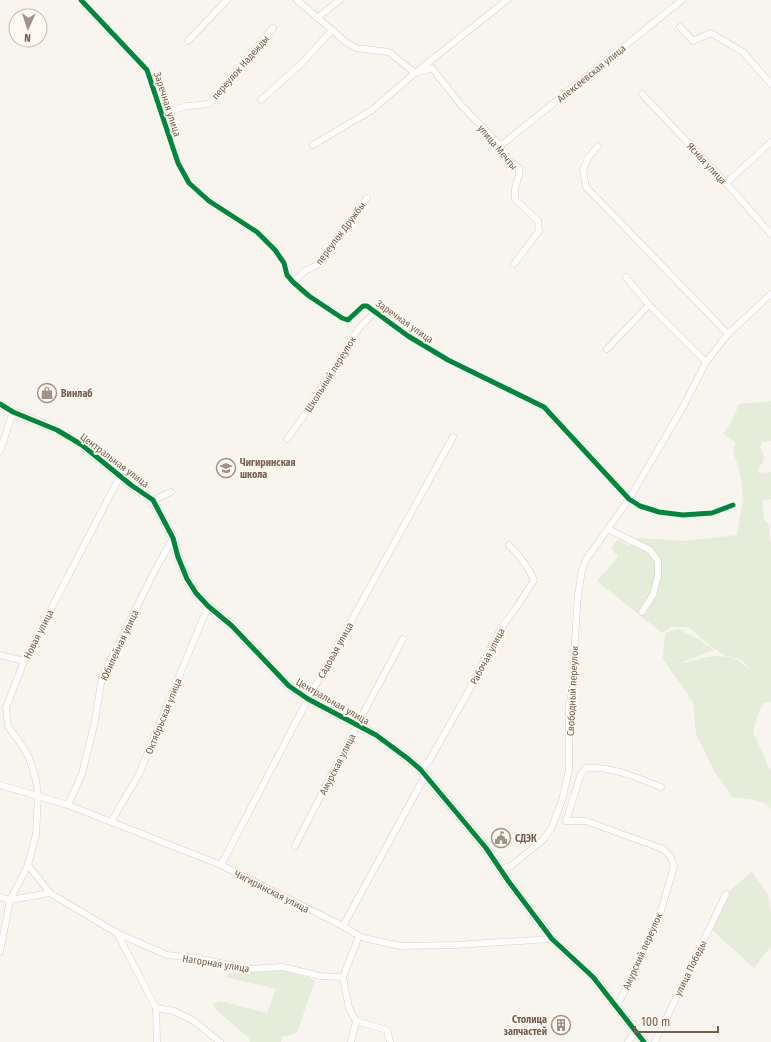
<svg xmlns="http://www.w3.org/2000/svg" width="771" height="1042" font-family="'Fira Sans Condensed',sans-serif">
<style>
.green{fill:#e5edda}
.lines{fill:none;stroke-linecap:round;stroke-linejoin:round}
.minor-casing{stroke:#d5d0c9;stroke-width:7}
.tertiary-casing{stroke:#d5d0c9;stroke-width:9}
.minor{stroke:#fefdfc;stroke-width:6}
.tertiary{stroke:#fefdfc;stroke-width:8}
.cycleway-casing{stroke:#fef9f1;stroke-width:8}
.cycleway{stroke:#00873e;stroke-width:5}
.labels{text-anchor:middle;stroke-width:3.5;stroke-linejoin:round;paint-order:stroke}
.street-label{font-size:10px;fill:#755e4f;stroke:#fef9f1}
.poi-label{font-size:10px;font-weight:bold;fill:#755e4f;stroke:#fef9f1;text-anchor:start}
</style>
<rect width="100%" height="100%" fill="#f8f4ee"/>
<!-- green -->
<g class="green">
<path d="M771 401V441L762 442 760 447 765 458 758 470V473L771 472V499L762 501 764 519 770 526 769 539 771 542V702L765 703 761 708 756 721 753 732 771 772V809C762 798 746 799 733 798L714 771 696 734 693 702 663 659 665 633 678 629 700 640 714 650 682 662 685 663C703 658 720 652 737 660 742 662 746 667 750 669L742 660 724 655 710 646 696 633 688 627H671L662 633 597 581 618 557 611 548 618 539 629 546 638 538 685 541 737 535 743 499 741 479 737 462 733 452 735 442 723 434 732 421 739 404Z"/>
<polygon points="752,872 768,895 771,912 771,946 754,968 710,928 726,894"/>
<polygon points="282,970 315,980 297,1033 282,1037 281,1042 250,1042 249,1038 222,1015 212,1004 220,1001 267,1013 276,989 225,977 230,973"/>
</g>
<g class="lines">
<defs>
<g id="minor">
<polyline points="81,0 147,70 178,163 189,183 209,201 257,232 275,250 284,263 287,275 293,282 309,296 342,318 348,320 363,306 367,306 408,336 448,360 544,407 629,499 640,506 659,512 683,515 712,513 733,505"/>
<polyline points="297,0 347,43 356,48 389,52 415,73"/>
<polyline points="317,18 340,0"/>
<polyline points="680,27 693,41 711,33 743,52 771,84"/>
<polyline points="188,41 227,0"/>
<polyline points="415,73 432,68 461,105 497,142 509,160 519,168 519,174 515,189 515,199 538,221 539,231 514,264"/>
<polyline points="642,94 726,183 771,234"/>
<polyline points="261,100 302,63 332,30"/>
<polyline points="164,122 173,110 187,106 209,104 273,28"/>
<polyline points="313,145 372,110 415,73 507,0"/>
<polyline points="500,146 682,0"/>
<polyline points="598,146 588,158 583,170 586,187 728,334"/>
<polyline points="726,183 771,142"/>
<polyline points="626,277 649,305 706,362"/>
<polyline points="293,282 305,271 317,265 367,198"/>
<polyline points="607,349 649,305"/>
<polyline points="287,439 303,417 359,328 376,311"/>
<polyline points="0,451 13,412"/>
<polyline points="153,500 171,492"/>
<polyline points="608,529 650,550 658,561 658,576 653,595 642,612"/>
<polyline points="0,655 24,661"/>
<path d="M420 769 429 761 467 694 501 628 518 605 534 580C528 566 520 556 509 545"/>
<polyline points="0,785 68,805 221,865 343,926 359,936 368,939 401,946 454,945 552,939"/>
<polyline points="68,805 82,774 95,721 102,677 154,572 173,538"/>
<polyline points="111,822 139,774 208,606"/>
<polyline points="295,846 357,725 403,639"/>
<polyline points="28,865 50,893"/>
<polyline points="221,865 308,699 453,437"/>
<polyline points="500,870 512,865 543,840 552,827 562,800 569,770 569,706 574,681 574,653 578,595 582,570 585,561 629,499 683,407 706,362 728,334 771,294"/>
<polyline points="0,897 10,900 50,893 117,933 167,955 197,958 248,969 283,967 320,976 343,977 359,936"/>
<polyline points="343,926 425,776"/>
<polyline points="117,933 156,1008 157,1042"/>
<polyline points="0,952 10,900 28,865 36,834 38,796 36,780 29,758 23,747 8,726 6,708 24,661 120,476"/>
<polyline points="343,977 349,1008 356,1021 351,1042"/>
<path d="M617 1007 659 918 674 866 671 857 663 849 586 821H566L581 774 586 768C612 766 637 778 661 787"/>
<polyline points="156,1008 174,1011 194,1021 220,1042"/>
<polyline points="356,1021 387,1030 390,1042"/>
<polyline points="628,1042 635,1031"/>
<polyline points="655,1042 726,894"/>
</g>
<polyline id="tertiary" points="0,404 13,412 57,430 82,445 131,485 153,500 173,538 178,557 187,579 196,593 208,606 232,626 289,686 308,699 376,735 407,758 420,769 486,848 509,882 552,939 593,977 644,1042"/>
</defs>
<!-- minor casing -->
<use href="#minor" class="minor-casing"/>
<!-- tertiary casing -->
<use href="#tertiary" class="tertiary-casing"/>
<!-- minor -->
<use href="#minor" class="minor"/>
<!-- tertiary -->
<use href="#tertiary" class="tertiary"/>
<defs>
<g id="cycleway">
<polyline points="81,0 147,70 178,163 189,183 209,201 257,232 275,250 284,263 287,275 293,282 309,296 342,318 348,320 363,306 367,306 408,336 448,360 544,407 629,499 640,506 659,512 683,515 712,513 733,505"/>
<polyline points="0,404 13,412 57,430 82,445 131,485 153,500 173,538 178,557 187,579 196,593 208,606 232,626 289,686 308,699 376,735 407,758 420,769 486,848 509,882 552,939 593,977 644,1042"/>
</g>
</defs>
<!-- cycleway casing -->
<use href="#cycleway" class="cycleway-casing"/>
<!-- cycleway -->
<use href="#cycleway" class="cycleway"/>
</g>
<!-- icons -->
<defs>
<symbol id="shop-ring" viewBox="-11 -11 22 22"><circle r="9.5" fill="#fef9f1" stroke="#a39287" stroke-width="1.5"/><path d="M-5-2.5h2.3a2.7 3.5 0 0 1 5.4 0H5L5.5 6h-11ZM-1.5-2.5h3a1.5 2.3 0 0 0-3 0Z" fill="#a39287"/></symbol>
<symbol id="school-ring" viewBox="-11 -11 22 22"><circle r="9.5" fill="#fef9f1" stroke="#a39287" stroke-width="1.5"/><path d="M0-5L7-2L0 1L-7-2ZM-4 1L0 2.5L4 1V4Q0 6-4 4Z" fill="#a39287"/></symbol>
<symbol id="civic-ring" viewBox="-11 -11 22 22"><circle r="9.5" fill="#fef9f1" stroke="#a39287" stroke-width="1.5"/><path d="M-.6-6.5H3V-4.5H.6V-3L4-1V1h2V6H-6V1h2V-1L-.6-3ZM-1.2 2.5V6h2.4V2.5Z" fill="#a39287"/></symbol>
<symbol id="building-ring" viewBox="-11 -11 22 22"><circle r="9.5" fill="#fef9f1" stroke="#a39287" stroke-width="1.5"/><path d="M-4-6H4V6H1V3H-1V6H-4ZM-2.5-4.3h1.7v1.8h-1.7ZM.8-4.3h1.7v1.8H.8ZM-2.5-1h1.7V.8h-1.7ZM.8-1h1.7V.8H.8Z" fill="#a39287"/></symbol>
</defs>
<g fill-rule="evenodd">
<use href="#shop-ring" x="36" y="382" width="22" height="22"/>
<use href="#school-ring" x="215" y="457" width="22" height="22"/>
<use href="#civic-ring" x="490" y="827" width="22" height="22"/>
<use href="#building-ring" x="550" y="1014" width="22" height="22"/>
</g>
<g class="labels">
<!-- street labels -->
<g class="street-label">
<text transform="translate(240 67) rotate(-49)" y="4">переулок Надежды</text>
<text transform="translate(591 73) rotate(-39)" y="4">Алексеевская улица</text>
<text transform="translate(168 104) rotate(72)" y="4">Заречная улица</text>
<text transform="translate(498 147) rotate(50)" y="4">улица Мечты</text>
<text transform="translate(707 163) rotate(47)" y="4">Ясная улица</text>
<text transform="translate(340 233) rotate(-53)" y="4">переулок Дружбы</text>
<text transform="translate(405 321) rotate(35)" y="4">Заречная улица</text>
<text transform="translate(330 374) rotate(-58)" y="4">Школьный переулок</text>
<text transform="translate(115 460) rotate(37)" y="4">Центральная улица</text>
<text transform="translate(38 634) rotate(-63)" y="4">Новая улица</text>
<text transform="translate(119 645) rotate(-65)" y="4">Юбилейная улица</text>
<text transform="translate(335 650) rotate(-61)" y="4">Садовая улица</text>
<text transform="translate(487 656) rotate(-62)" y="4">Рабочая улица</text>
<text transform="translate(572 691) rotate(-87)" y="4">Свободный переулок</text>
<text transform="translate(333 701) rotate(30)" y="4">Центральная улица</text>
<text transform="translate(163 716) rotate(-68)" y="4">Октябрьская улица</text>
<text transform="translate(337 764) rotate(-63)" y="4">Амурская улица</text>
<text transform="translate(272 891) rotate(27)" y="4">Чигиринская улица</text>
<text transform="translate(642 951) rotate(-66)" y="4">Амурский переулок</text>
<text transform="translate(216 963) rotate(9)" y="4">Нагорная улица</text>
<text transform="translate(690 968) rotate(-64)" y="4">улица Победы</text>
</g>
<!-- poi labels -->
<g class="poi-label">
<text x="61" y="397">Винлаб</text>
<text x="240" y="466">Чигиринская<tspan x="240" dy="12">школа</tspan></text>
<text x="515" y="842">СДЭК</text>
<text x="547" y="1023" text-anchor="end">Столица<tspan x="547" dy="12">запчастей</tspan></text>
</g>
</g>
<!-- north arrow -->
<g transform="translate(28 28) rotate(183)"><circle r="19" fill="#fef9f1" stroke="#c7bbb0"/>
<path d="M0-3L7 15L0 10L-7 15Z" fill="#a39287"/>
<text y="-6" font-size="11" font-weight="bold" text-anchor="middle" fill="#755e4f">N</text>
</g>
<!-- scale -->
<path d="M635 1026v6h83v-6" fill="none" stroke="#755e4f" stroke-width="2"/>
<text x="641" y="1026" font-size="12" fill="#755e4f" stroke="#fef9f1" stroke-width="3" paint-order="stroke">100 m</text>
</svg>
